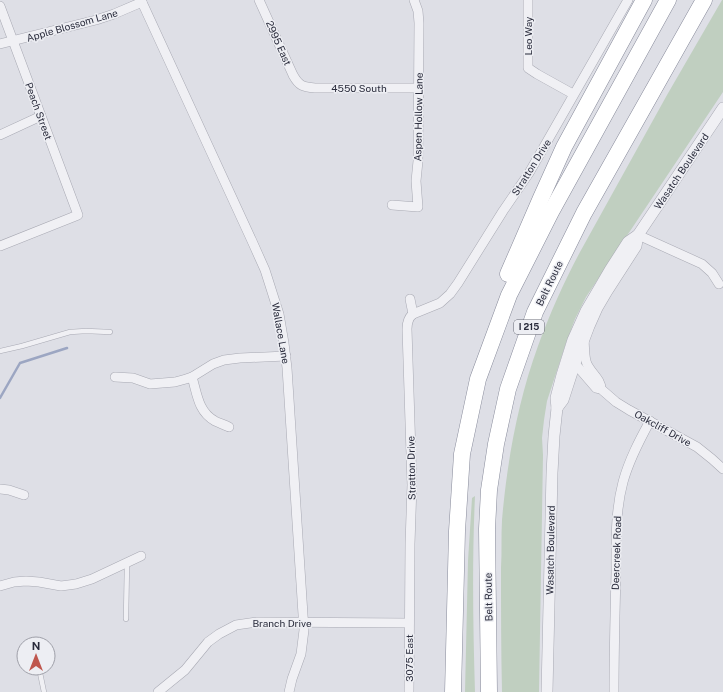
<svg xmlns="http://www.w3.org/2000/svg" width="723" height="692" font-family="'Public Sans',sans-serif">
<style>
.grass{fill:#c0cfc0}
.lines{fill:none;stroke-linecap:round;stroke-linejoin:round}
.stream{stroke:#9ca6c2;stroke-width:2.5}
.service-casing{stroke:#a8a9b3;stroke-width:5.5}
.minor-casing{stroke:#a8a9b3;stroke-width:10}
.tertiary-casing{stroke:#a8a9b3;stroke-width:12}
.motorway-casing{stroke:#878a9a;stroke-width:17}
.service{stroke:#f0f0f4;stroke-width:4.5}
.minor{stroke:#f0f0f4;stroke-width:9}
.tertiary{stroke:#f0f0f4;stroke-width:11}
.motorway{stroke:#fff;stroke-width:16}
.labels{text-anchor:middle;stroke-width:3;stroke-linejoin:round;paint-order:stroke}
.shield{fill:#edeef3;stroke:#646672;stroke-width:1}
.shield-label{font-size:9px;font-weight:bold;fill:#292b3b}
.street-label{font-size:10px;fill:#292b3b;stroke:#edeef3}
</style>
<rect width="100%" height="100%" fill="#dedfe6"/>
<!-- grass -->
<g class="grass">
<path d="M722 0H723V92L586 297 575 319 566 343 547 401 544 420 542 438 543 455 539 692H502C501 651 501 609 501 568 502 552 501 536 502 520 507 461 518 401 538 346 550 313 564 282 580 252L667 95Z"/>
<path d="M475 496C472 561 473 627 475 692H465L468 561 472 498Z"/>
</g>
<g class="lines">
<!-- stream -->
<polyline class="stream" points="0,398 20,363 67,348"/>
<defs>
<g id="service">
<polyline points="0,351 22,346 70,332 86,331 110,332"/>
<polyline points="126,619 127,563"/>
<polyline points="33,640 34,644"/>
<polyline points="39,668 44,692"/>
</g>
<g id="minor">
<polyline points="141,0 252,241 265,270 279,314 284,343 287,368 304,630 301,654 292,679 289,692"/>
<path d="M259 0 293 75C299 86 303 87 315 88H418"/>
<polyline points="528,0 528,68 537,74 573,94"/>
<polyline points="0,6 78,215 0,246"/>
<polyline points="0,44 96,20 114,14 142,2"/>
<polyline points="0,135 41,116"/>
<polyline points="392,205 418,207 416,181 418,161 419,23 418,11 414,0"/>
<polyline points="638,235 702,264 712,273 719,284"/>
<polyline points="410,299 413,314"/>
<path d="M584 341C585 349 584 357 587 364 591 373 601 379 601 389"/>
<polyline points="571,359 596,388 601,389 616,402 629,410 697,447 712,459 723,469"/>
<polyline points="115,377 133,378 150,384 175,382 186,379 192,377 213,364 224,360 240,358 286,356"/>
<path d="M192 377C197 393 198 412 215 421 219 423 225 425 229 427"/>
<polyline points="0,489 9,490 24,495"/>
<polyline points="0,586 14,582 26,581 39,582 61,586 76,584 92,579 141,556"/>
<polyline points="158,692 185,670 208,642 219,634 236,625 257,622 409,623"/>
<path d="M409 692 410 544 412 485 407 329C407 323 408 318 413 314L440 303 450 294 458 283 503 211 529 173 628 0"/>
<path d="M614 692C614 652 615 613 616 573 616 543 615 512 623 482 629 460 639 441 650 421"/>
</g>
<g id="tertiary">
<polyline points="557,408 563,400 575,363 589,326 597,308 607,291 636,246 638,235"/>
<polyline points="547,692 552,473 554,436 557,408 556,398 562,375 573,340 586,311 610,270 628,242 638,235 723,108"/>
</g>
<g id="motorway">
<polyline points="508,274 541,198 564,147 644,0"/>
<polyline points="453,692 457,531 462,454 478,379 509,295 551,212 668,0"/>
<polyline points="489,692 487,529 489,490 496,444 508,389 535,312 584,213 704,0"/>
</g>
</defs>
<!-- service casing -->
<use href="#service" class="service-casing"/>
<!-- minor casing -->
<use href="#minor" class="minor-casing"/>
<!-- tertiary casing -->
<use href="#tertiary" class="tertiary-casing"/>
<!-- motorway casing -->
<use href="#motorway" class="motorway-casing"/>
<!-- service -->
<use href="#service" class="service"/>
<!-- minor -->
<use href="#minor" class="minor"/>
<!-- tertiary -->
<use href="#tertiary" class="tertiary"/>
<!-- motorway -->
<use href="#motorway" class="motorway"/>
</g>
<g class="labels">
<!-- shield labels -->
<rect class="shield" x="514" y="320" width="30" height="14" rx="3"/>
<g class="shield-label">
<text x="529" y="330">I 215</text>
</g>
<!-- street labels -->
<g class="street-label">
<text transform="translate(72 25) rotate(-16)" y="4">Apple Blossom Lane</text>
<text transform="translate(528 36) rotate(-90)" y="4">Leo Way</text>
<text transform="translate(279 43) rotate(66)" y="4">2995 East</text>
<text x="359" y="92">4550 South</text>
<text transform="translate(39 111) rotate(70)" y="4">Peach Street</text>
<text transform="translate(418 117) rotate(-89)" y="4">Aspen Hollow Lane</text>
<text transform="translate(531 167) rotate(-58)" y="4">Stratton Drive</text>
<text transform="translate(681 171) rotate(-56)" y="4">Wasatch Boulevard</text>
<text transform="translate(549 283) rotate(-64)" y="4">Belt Route</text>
<text transform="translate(281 333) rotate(80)" y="4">Wallace Lane</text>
<text transform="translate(663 428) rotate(29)" y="4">Oakcliff Drive</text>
<text transform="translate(411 468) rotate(-91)" y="4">Stratton Drive</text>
<text transform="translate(550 550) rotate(-89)" y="4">Wasatch Boulevard</text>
<text transform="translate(616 553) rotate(-88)" y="4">Deercreek Road</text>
<text transform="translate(488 597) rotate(-91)" y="4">Belt Route</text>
<text x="282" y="627">Branch Drive</text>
<text transform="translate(409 658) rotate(-90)" y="4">3075 East</text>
</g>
</g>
<!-- north arrow -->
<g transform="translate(36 656)"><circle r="19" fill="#edeef3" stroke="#9fa0a9"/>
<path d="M0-3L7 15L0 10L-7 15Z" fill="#bf574e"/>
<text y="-6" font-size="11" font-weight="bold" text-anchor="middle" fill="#292b3b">N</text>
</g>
</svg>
